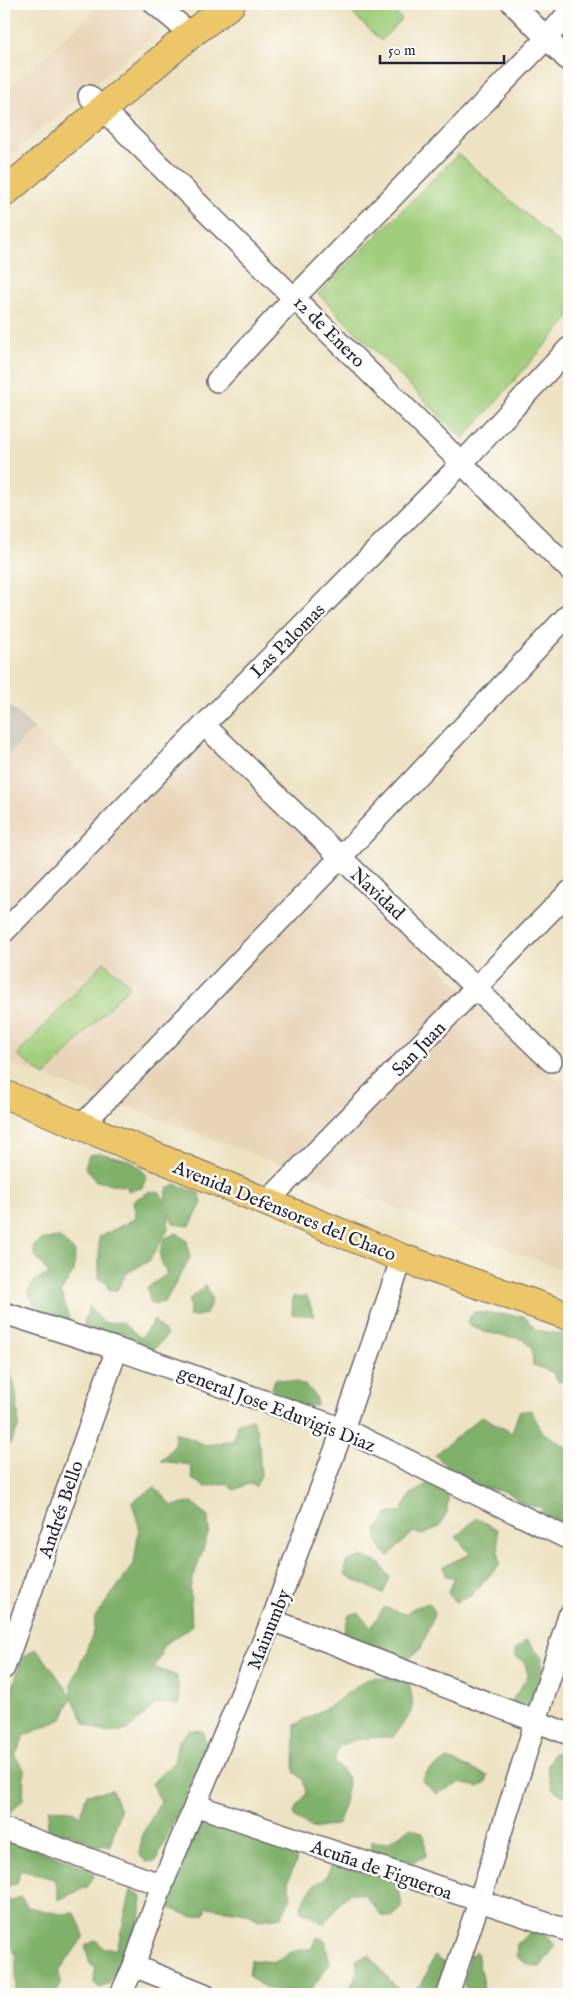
<svg xmlns="http://www.w3.org/2000/svg" width="573" height="1998" font-family="'IM FELL English',serif">
<style>
.built{fill:#e8d4b7}
.industrial{fill:#cbc3b8}
.green{fill:#a1ce7b;stroke:#62785b}
.forest{fill:#80b16b;stroke:#516a53}
.lines{fill:none;stroke-linecap:round;stroke-linejoin:round}
.minor-casing{stroke:#69656a;stroke-width:24}
.major-casing{stroke:#69656a;stroke-width:30}
.minor{stroke:#fff;stroke-width:21}
.major{stroke:#ecc669;stroke-width:28}
.labels{text-anchor:middle;stroke-width:5;stroke-linejoin:round;paint-order:stroke}
.street-label{font-size:19px;fill:#22223b;stroke:#fdfcf7}
</style>
<rect width="100%" height="100%" fill="#fdfcf7"/>
<filter id="ink" filterUnits="userSpaceOnUse"><feTurbulence type="fractalNoise" baseFrequency=".02" numOctaves="2"/><feDisplacementMap in="SourceGraphic" scale="10" xChannelSelector="R" yChannelSelector="G"/><feConvolveMatrix kernelMatrix="1 2 1 2 8 2 1 2 1" color-interpolation-filters="sRGB"/></filter>
<filter id="wash" filterUnits="userSpaceOnUse"><feTurbulence type="fractalNoise" baseFrequency=".0096" numOctaves="4" result="noise"/><feDisplacementMap in="SourceGraphic" scale="20" xChannelSelector="R" yChannelSelector="G"/><feGaussianBlur stdDeviation="1.12" result="paint"/><feColorMatrix in="noise" values="0 0 0 0 0 0 0 0 0 0 0 0 0 0 0 0 0 1.4 0 .05"/><feComposite in="paint" operator="in"/></filter>
<g filter="url(#wash)">
<rect width="100%" height="100%" fill="#ede2c1"/>
<!-- built -->
<g class="built">
<polygon points="103,4 190,4 4,160 4,93"/>
<polygon points="34,728 129,817 206,739 555,1079 569,1084 569,1272 4,1061 4,760"/>
</g>
<!-- industrial -->
<polygon class="industrial" points="4,701 34,728 4,760"/>
<!-- green -->
<g class="green">
<polygon points="343,4 386,4 402,19 381,41"/>
<polygon points="458,154 569,252 569,318 463,439 318,294"/>
<polygon points="104,962 130,985 45,1076 17,1055"/>
</g>
<!-- forest -->
<g class="forest">
<polygon points="100,1153 132,1161 147,1175 142,1188 128,1191 128,1187 96,1181 85,1167 89,1155"/>
<polygon points="176,1184 199,1193 202,1203 190,1226 174,1224 169,1213 168,1230 149,1261 127,1273 117,1290 109,1291 106,1282 99,1279 99,1237 136,1218 133,1201 149,1192 160,1192 165,1202 167,1189"/>
<path d="M177 1233 187 1241 190 1258 165 1302 151 1304 147 1288 167 1274C159 1257 157 1255 165 1238Z"/>
<polygon points="60,1238 75,1252 74,1271 61,1292 69,1319 70,1330 43,1324 28,1291 35,1280 49,1274 34,1254 34,1246 43,1239"/>
<polygon points="205,1285 212,1300 206,1314 190,1317 189,1300"/>
<polygon points="307,1296 314,1316 292,1314 293,1297"/>
<polygon points="89,1306 104,1323 121,1322 141,1338 154,1320 167,1335 149,1355 83,1327"/>
<polygon points="473,1312 524,1316 536,1330 565,1335 569,1340 569,1379 559,1382 552,1372 533,1365 532,1348 522,1339 484,1332 466,1323"/>
<polygon points="4,1374 11,1375 16,1391 19,1426 9,1446 4,1448"/>
<path d="M275 1379C294 1381 315 1382 317 1406L278 1403 272 1389Z"/>
<polygon points="531,1410 542,1432 565,1446 569,1453 569,1530 544,1518 541,1507 524,1505 508,1492 478,1487 453,1472 435,1455 482,1416 512,1433 519,1412"/>
<polygon points="252,1419 258,1432 261,1475 256,1486 248,1484 234,1490 225,1483 205,1487 192,1479 191,1465 161,1461 174,1446 175,1432 206,1445 225,1441 233,1441 238,1423"/>
<polygon points="433,1480 442,1483 448,1498 447,1512 439,1527 424,1535 414,1532 388,1556 378,1545 376,1531 388,1514 402,1511 410,1495"/>
<polygon points="155,1487 172,1506 193,1502 208,1517 209,1531 190,1588 192,1627 163,1645 161,1656 154,1667 177,1676 180,1704 156,1703 128,1730 107,1733 85,1724 72,1697 62,1719 25,1735 15,1756 24,1769 23,1799 9,1814 4,1816 4,1713 7,1709 21,1659 36,1648 72,1696 72,1683 94,1632 95,1617 134,1564 139,1527 132,1502"/>
<polygon points="476,1518 497,1529 500,1564 471,1596 455,1602 448,1593 455,1578 446,1576 444,1566 470,1554 456,1537"/>
<polygon points="362,1556 379,1563 390,1577 383,1594 345,1575 346,1562"/>
<polygon points="429,1603 435,1612 421,1648 394,1672 342,1638 349,1615 358,1613 371,1627 384,1607 405,1614 415,1607"/>
<polygon points="527,1640 542,1658 541,1687 529,1709 509,1705 528,1676 525,1663 515,1656 515,1649"/>
<path d="M375 1677 409 1682C416 1714 412 1712 393 1737 373 1737 355 1737 338 1747L334 1762 347 1776 348 1784 339 1824 314 1829 295 1818 294 1812 306 1794 303 1779 294 1772 295 1725 333 1704 368 1678Z"/>
<polygon points="189,1730 202,1731 207,1745 205,1753 156,1861 146,1862 139,1853 143,1833 161,1801 151,1784 174,1762 178,1741"/>
<polygon points="569,1747 569,1795 562,1795 552,1788 547,1768 553,1754"/>
<polygon points="448,1759 488,1776 486,1783 479,1787 460,1783 436,1794 422,1781 428,1771"/>
<polygon points="112,1790 120,1810 110,1846 90,1845 74,1835 47,1831 49,1809 71,1810 80,1816 87,1794"/>
<path d="M199 1810 298 1842 296 1862 288 1880 291 1898 281 1917 259 1920 246 1913 207 1907 204 1915 192 1917 168 1907C171 1881 170 1874 189 1854L177 1842Z"/>
<polygon points="410,1828 422,1832 425,1838 426,1856 413,1862 372,1857 372,1841 387,1843"/>
<polygon points="4,1839 91,1869 94,1876 87,1887 58,1900 57,1885 54,1879 20,1870 17,1884 4,1886"/>
<path d="M347 1858 395 1882 399 1889 402 1908 392 1917 382 1916 364 1894C360 1894 355 1893 351 1893 344 1895 331 1917 324 1924L302 1911 301 1905 313 1886 325 1879 331 1866Z"/>
<polygon points="131,1890 142,1896 139,1939 108,1985 99,1988 94,1983 95,1967 90,1963 85,1946 96,1940 104,1949 117,1949"/>
<polygon points="21,1897 28,1907 61,1914 75,1913 84,1936 59,1972 60,1986 56,1994 19,1994 16,1990 16,1955 9,1940 4,1940 4,1903"/>
<polygon points="532,1930 547,1935 555,1946 540,1967 529,1965 516,1957 517,1944"/>
<path d="M317 1937 325 1940 330 1963 308 1994C285 1994 267 1993 249 1976L251 1960 275 1962 287 1953 312 1948Z"/>
<polygon points="477,1952 484,1991 478,1994 473,1994 464,1986 469,1956"/>
<polygon points="369,1955 394,1985 406,1994 352,1994 349,1990 358,1973 356,1960"/>
<polygon points="434,1956 444,1963 445,1978 435,1994 410,1994 423,1982"/>
</g>
</g>
<g filter="url(#ink)">
<g class="lines">
<defs>
<g id="minor">
<polyline points="155,4 191,34"/>
<polyline points="513,4 569,61"/>
<polyline points="89,96 569,569"/>
<polyline points="217,381 295,297 546,39 569,12"/>
<polyline points="204,725 551,1061"/>
<polyline points="4,932 204,725 463,462 569,348"/>
<polyline points="81,1126 340,858 569,614"/>
<polyline points="266,1203 569,892"/>
<polyline points="4,1313 117,1349 343,1429 569,1539"/>
<polyline points="272,1620 569,1734"/>
<polyline points="4,1668 117,1349"/>
<polyline points="195,1805 569,1931"/>
<polyline points="4,1829 162,1885"/>
<polyline points="134,1966 204,1994"/>
<polyline points="121,1994 134,1966 162,1885 272,1620 343,1429 402,1258"/>
<polyline points="448,1994 479,1902 569,1616"/>
</g>
<g id="major">
<polyline points="4,193 191,34 231,4"/>
<polyline points="4,1094 402,1258 569,1316"/>
</g>
</defs>
<!-- minor casing -->
<use href="#minor" class="minor-casing"/>
<!-- major casing -->
<use href="#major" class="major-casing"/>
<!-- minor -->
<use href="#minor" class="minor"/>
<!-- major -->
<use href="#major" class="major"/>
</g>
</g>
<g class="labels">
<!-- street labels -->
<g class="street-label">
<text transform="translate(330 331) rotate(45)" y="7">12 de Enero</text>
<text transform="translate(287 640) rotate(-45)" y="7">Las Palomas</text>
<text transform="translate(378 893) rotate(43)" y="7">Navidad</text>
<text transform="translate(418 1048) rotate(-46)" y="7">San Juan</text>
<text transform="translate(285 1210) rotate(22)" y="7">Avenida Defensores del Chaco</text>
<text transform="translate(277 1408) rotate(21)" y="7">general Jose Eduvigis Diaz</text>
<text transform="translate(60 1509) rotate(-71)" y="7">Andrés Bello</text>
<text transform="translate(268 1629) rotate(-68)" y="7">Mainumby</text>
<text transform="translate(382 1869) rotate(19)" y="7">Acuña de Figueroa</text>
</g>
</g>
<!-- margin -->
<rect width="573" height="1998" fill="none" stroke="#fdfcf7" stroke-width="20"/>
<!-- scale -->
<path d="M380 55v8h124v-8" fill="none" stroke="#22223b" stroke-width="2.5"/>
<text x="388" y="55" font-size="15" fill="#22223b" stroke="#fdfcf7" stroke-width="4" paint-order="stroke">50 m</text>
</svg>
